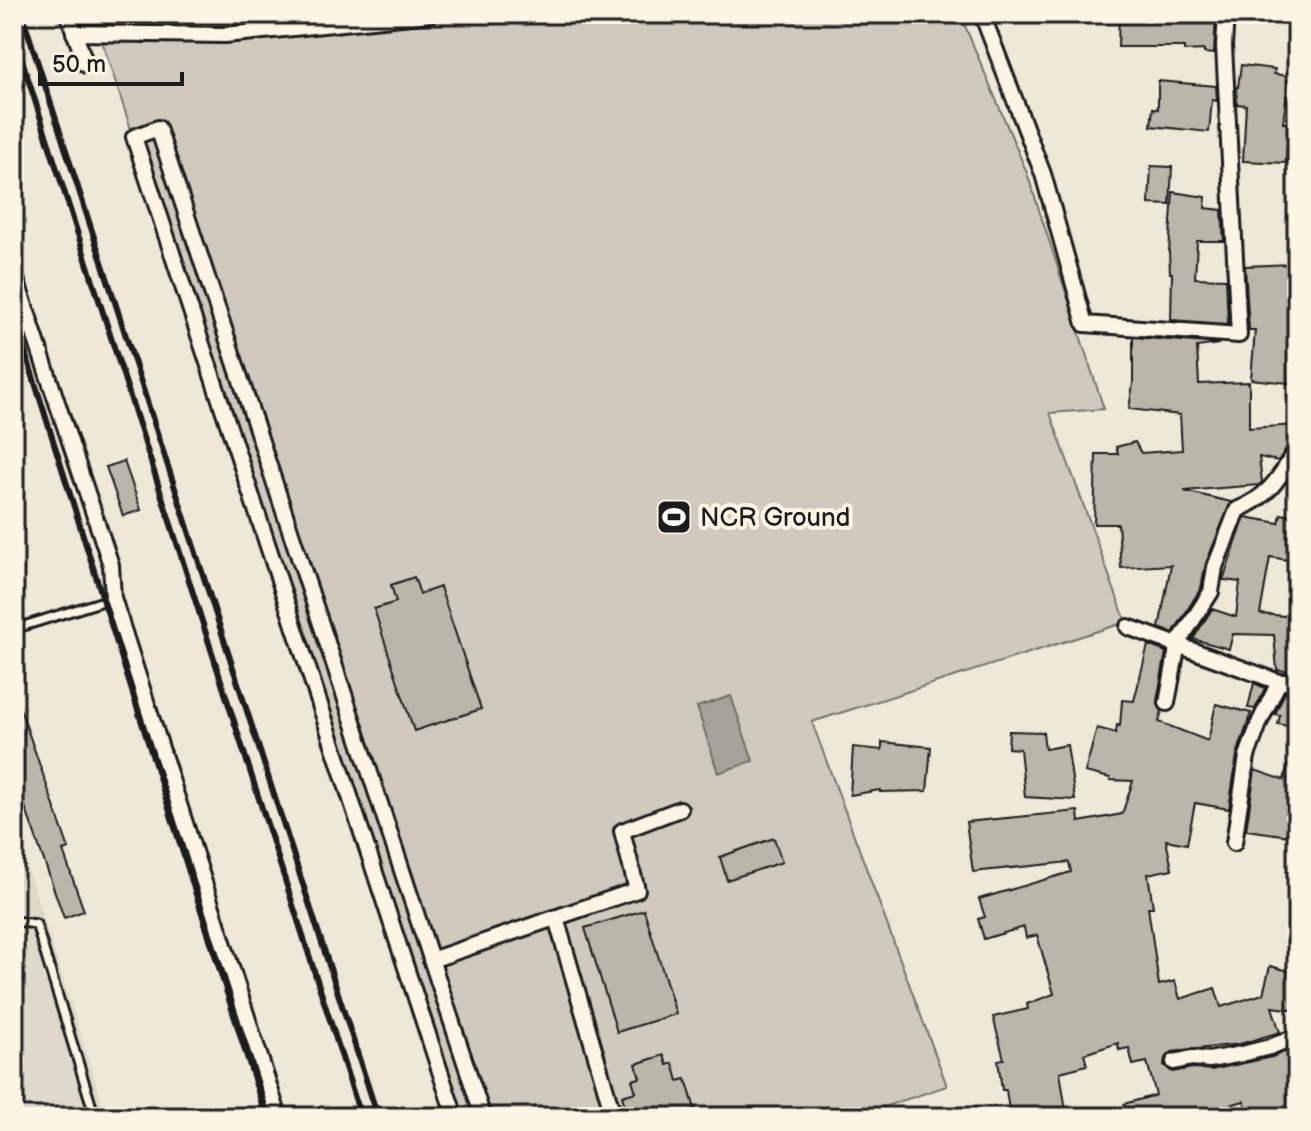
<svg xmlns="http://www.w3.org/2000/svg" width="1311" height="1131" font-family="'Balsamiq Sans',sans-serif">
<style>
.built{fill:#ded9cb}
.green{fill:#cfcabd;stroke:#76736c;stroke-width:2}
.water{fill:#a7a299;stroke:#6f6c67;stroke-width:2}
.building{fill:#bab6aa;stroke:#1c1c1c;stroke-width:2}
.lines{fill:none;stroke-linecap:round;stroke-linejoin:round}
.service-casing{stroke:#1c1c1c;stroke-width:13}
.minor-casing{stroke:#1c1c1c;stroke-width:20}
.service{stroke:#fcf5e5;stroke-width:7}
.minor{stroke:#fcf5e5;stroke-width:14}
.rail{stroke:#1c1c1c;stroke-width:6}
.labels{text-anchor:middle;stroke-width:8;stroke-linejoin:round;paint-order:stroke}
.poi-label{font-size:26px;fill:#1c1c1c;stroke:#fcf5e5;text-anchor:start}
</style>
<rect width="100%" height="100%" fill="#eee8d9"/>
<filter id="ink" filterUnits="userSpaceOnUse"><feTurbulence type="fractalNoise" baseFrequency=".0125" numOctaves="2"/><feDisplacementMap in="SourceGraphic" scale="16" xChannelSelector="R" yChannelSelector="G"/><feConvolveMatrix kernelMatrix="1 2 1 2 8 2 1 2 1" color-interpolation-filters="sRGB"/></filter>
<g filter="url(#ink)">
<!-- built -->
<polygon class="built" points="14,826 107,1117 14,1117"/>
<!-- green -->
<polygon class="green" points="379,14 960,14 1027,173 1104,409 1050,413 1126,622 812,722 947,1086 853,1117 456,1117 101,38"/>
<!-- water -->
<polygon class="water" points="731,696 753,761 718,773 697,707"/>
<!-- building -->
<g class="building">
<polygon points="1119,14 1216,14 1214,54 1204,53 1204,50 1184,51 1184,47 1118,47"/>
<polygon points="1241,65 1275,69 1274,74 1289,76 1283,123 1288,123 1286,163 1243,161 1246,105 1237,104 1236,87 1238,87"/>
<polygon points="1158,81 1216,86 1217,101 1212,100 1209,132 1151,126 1153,108 1158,109"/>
<polygon points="1151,166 1172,167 1170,205 1149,204"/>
<polygon points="1173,192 1206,197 1205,208 1222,210 1224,241 1197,241 1195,278 1226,279 1228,324 1171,320 1172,273 1170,273 1169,252"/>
<polygon points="1292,264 1292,274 1297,274 1294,320 1297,321 1297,384 1251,379 1255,330 1249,330 1245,266"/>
<polygon points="1133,337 1219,344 1197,347 1199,384 1249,382 1249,428 1297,425 1297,440 1289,444 1278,461 1259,457 1262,482 1259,485 1184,491 1231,502 1206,563 1201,588 1173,633 1159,628 1171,565 1121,568 1118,524 1094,524 1096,454 1118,454 1116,447 1135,442 1141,453 1182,450 1180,415 1129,409 1133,383"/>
<polygon points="124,461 141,510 123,516 106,467"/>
<polygon points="1281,514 1297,517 1297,547 1293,561 1270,557 1260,614 1297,617 1297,672 1277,670 1274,635 1233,634 1229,649 1193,639 1212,609 1236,617 1240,582 1223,580 1245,517 1279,523"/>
<polygon points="414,577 420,594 440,587 481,709 414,731 374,609 396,602 391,585"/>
<polygon points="1148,645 1166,652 1157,701 1162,711 1159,722 1208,741 1216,704 1251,713 1237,755 1229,809 1195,803 1187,844 1166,840 1172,869 1148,874 1153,907 1148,907 1159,985 1175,981 1180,999 1215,988 1221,1007 1263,994 1270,966 1297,973 1297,1010 1272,1007 1280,1032 1240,1044 1172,1052 1165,1058 1164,1065 1172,1072 1193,1068 1211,1070 1272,1057 1297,1047 1297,1113 1286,1117 1250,1117 1244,1101 1187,1117 1128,1117 1124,1104 1156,1095 1147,1062 1133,1065 1129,1048 1119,1050 1118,1043 1084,1054 1087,1065 1060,1072 1067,1117 1010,1117 1006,1090 1002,1090 998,1060 1004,1059 993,1017 1028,1009 1027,1004 1054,994 1037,935 1026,938 1024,927 984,939 978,919 985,917 979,899 1071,872 1069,862 973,872 966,822 1078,811 1079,822 1122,814 1133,781 1110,780 1110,778 1085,772 1097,728 1116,733 1117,725 1120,726 1122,700 1134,701"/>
<polygon points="1254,683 1265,688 1255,709 1248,708"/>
<polygon points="1285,692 1297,692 1297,728 1278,724 1280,715 1275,714"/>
<polygon points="14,697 16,697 69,849 63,851 84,911 64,918 14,775"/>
<polygon points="1009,731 1043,732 1045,749 1067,745 1075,800 1025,797 1020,749 1008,748"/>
<polygon points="882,742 931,747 927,791 880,792 880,790 850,795 853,747 882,750"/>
<polygon points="1291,752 1297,753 1297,837 1246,830 1255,770 1284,780"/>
<polygon points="774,838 782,862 727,880 720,857"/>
<polygon points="644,910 676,1014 617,1032 585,928"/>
<polygon points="664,1055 667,1065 673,1063 678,1081 686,1079 695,1109 687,1111 689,1117 628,1117 622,1096 636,1092 632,1080 640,1078 636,1064"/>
</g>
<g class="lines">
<defs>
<g id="service">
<polyline points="14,629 113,598"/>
<polyline points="14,921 36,924 95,1117"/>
</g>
<g id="minor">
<polyline points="68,14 86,65"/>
<polyline points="982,14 1043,174 1085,324 1239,335 1224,46 1226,14"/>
<polyline points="74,33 225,35 431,14"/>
<polyline points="14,273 111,565 113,598 279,1117"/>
<polyline points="1128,627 1279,682 1297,682"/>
<path d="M1167 703 1178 643 1211 592 1215 567 1237 510C1270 496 1278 479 1297 450"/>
<polyline points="1234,843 1247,756 1260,721 1279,682"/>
<polyline points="556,918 612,1111 591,1117"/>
<polyline points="431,960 637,890 622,831 680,809"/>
<polyline points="1174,1062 1192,1058 1209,1060 1242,1054 1270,1047 1297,1036"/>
<polyline points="455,1117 134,137 158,128 483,1117"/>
</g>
</defs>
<!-- service casing -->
<use href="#service" class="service-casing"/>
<!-- minor casing -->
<use href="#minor" class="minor-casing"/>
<!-- service -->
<use href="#service" class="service"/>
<!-- minor -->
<use href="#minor" class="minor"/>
<!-- rail -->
<g class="rail">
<polyline points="22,14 378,1117"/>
<polyline points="14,35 361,1117"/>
<polyline points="14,316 266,1117"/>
</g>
</g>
</g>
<!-- icons -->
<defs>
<symbol id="stadium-square" viewBox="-11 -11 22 22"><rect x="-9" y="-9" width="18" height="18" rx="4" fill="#1c1c1c" stroke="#fcf5e5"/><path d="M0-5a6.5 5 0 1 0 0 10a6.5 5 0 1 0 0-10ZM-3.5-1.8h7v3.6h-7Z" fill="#fff"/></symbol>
</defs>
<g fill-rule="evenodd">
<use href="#stadium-square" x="654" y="497" width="40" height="40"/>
</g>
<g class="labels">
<!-- poi labels -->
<g class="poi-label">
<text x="700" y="526">NCR Ground</text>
</g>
</g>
<!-- margin -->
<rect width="1311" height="1131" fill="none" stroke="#fcf5e5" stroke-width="48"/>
<rect x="24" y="24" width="1263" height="1083" fill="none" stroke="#1c1c1c" stroke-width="3" filter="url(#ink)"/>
<!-- scale -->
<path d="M40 72v12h142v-12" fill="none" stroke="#1c1c1c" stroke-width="4"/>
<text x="52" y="72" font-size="24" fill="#1c1c1c" stroke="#fcf5e5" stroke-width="6" paint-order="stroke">50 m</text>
</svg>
